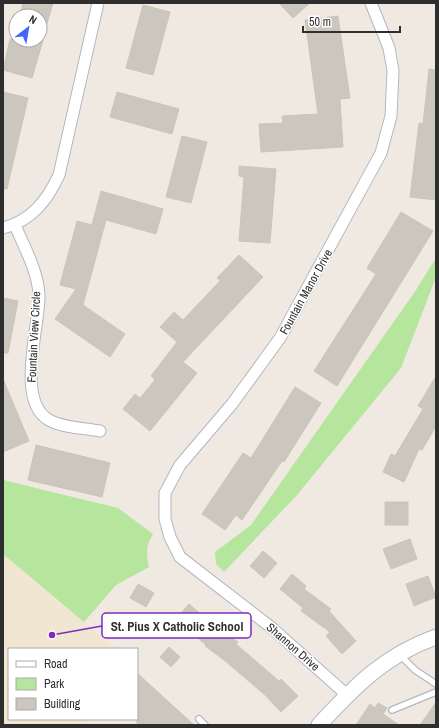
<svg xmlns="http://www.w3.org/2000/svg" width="439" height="728" font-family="'Archivo Narrow',sans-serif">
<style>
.education{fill:#f0e6d1}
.green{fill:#b6e59e}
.building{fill:#cbc7bf;stroke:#cbc5ba}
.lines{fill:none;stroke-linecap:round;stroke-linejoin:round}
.lane-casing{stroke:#b4b7c1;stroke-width:8}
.street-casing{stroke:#b4b7c1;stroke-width:13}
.secondary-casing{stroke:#b4b7c1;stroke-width:17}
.lane{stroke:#fff;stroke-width:5.5}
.street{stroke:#fff;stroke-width:11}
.secondary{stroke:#fff;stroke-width:15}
.labels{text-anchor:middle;stroke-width:3;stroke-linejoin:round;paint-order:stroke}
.street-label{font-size:12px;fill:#2e2e2e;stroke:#fff}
.leader{fill:none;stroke:#7b2cbf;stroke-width:1.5}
.callout-dot{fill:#7b2cbf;stroke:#fff;stroke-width:1.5}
.callout{fill:#fff;stroke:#7b2cbf;stroke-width:1.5}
.callout-label{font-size:13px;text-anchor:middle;font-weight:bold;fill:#2e2e2e}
</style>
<rect width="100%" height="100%" fill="#efe9e1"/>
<!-- education -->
<polygon class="education" points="3,554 116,649 9,649 9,719 89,719 91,725 3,725"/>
<!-- green -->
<g class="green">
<polygon points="436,258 436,277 401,368 297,495 224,572 216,564 215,552 251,525 414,293"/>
<path d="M3 479 7 481 118 508 153 534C146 545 146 554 149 567L116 585 84 622 3 554Z"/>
</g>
<!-- building -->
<g class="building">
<polygon points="23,3 53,3 43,37 40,37 40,16 20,16"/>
<polygon points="279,3 310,3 293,18"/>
<polygon points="143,5 170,12 153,75 126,68"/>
<polygon points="338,16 350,98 340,99 343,147 261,152 259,124 283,123 282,116 318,114 305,20"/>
<polygon points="10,39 43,40 32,78 3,70"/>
<polygon points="429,69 436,70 436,200 410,197 419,123 423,124"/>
<polygon points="3,92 28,98 7,189 3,189"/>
<polygon points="117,92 179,109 172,134 110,117"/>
<polygon points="182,136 207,142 191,203 166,197"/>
<polygon points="239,166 276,169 270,243 239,241 244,177 239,176"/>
<polygon points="101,191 163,209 156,234 106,220 83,305 125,334 110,357 55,319 76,289 60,285 77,221 92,225"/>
<polygon points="401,212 433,231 337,386 314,371 376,274 367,268"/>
<polygon points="239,255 263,277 183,362 197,373 150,431 123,409 135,394 140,398 155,380 151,376 177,342 160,327 174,312 183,320 220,281 217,278"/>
<polygon points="3,298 18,301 8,353 3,353"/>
<polygon points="436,376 436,426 422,450 419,449 404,482 383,472 391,454 395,456 423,409 418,406"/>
<polygon points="3,379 29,441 3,452"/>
<polygon points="295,387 321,403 284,462 282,461 242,520 236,515 225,530 202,514 243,453 251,458"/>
<polygon points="36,445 110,463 102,497 28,480"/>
<rect x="385" y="502" width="23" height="23"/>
<polygon points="410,539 417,559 391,569 383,549"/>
<polygon points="263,551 277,563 264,578 250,566"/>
<polygon points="292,574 306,586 304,589 331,609 329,611 356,641 342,654 326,636 330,632 301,611 303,608 280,589"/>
<polygon points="428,576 436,597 414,606 406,584"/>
<polygon points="138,584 154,593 146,607 130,598"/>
<polygon points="189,604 218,629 238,642 236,644 279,681 281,679 298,696 281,712 265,695 224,660 205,646 206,645 176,619"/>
<polygon points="169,647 180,657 171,667 160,657"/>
<polygon points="137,673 194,725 137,725"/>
<polygon points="436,702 436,725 420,725"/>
<polygon points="378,703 387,708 383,714 399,725 356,725 370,704 375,708"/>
</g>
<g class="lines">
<defs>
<g id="lane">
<polyline points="400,655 415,670 436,684"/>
<polyline points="392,710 436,692"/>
<polyline points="199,719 205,725"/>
</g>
<g id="street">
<path d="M15 225C24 247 38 271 39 295 40 325 15 401 49 420 63 428 84 428 100 431"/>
<path d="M3 228C31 221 47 201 59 175L98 3"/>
<polyline points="347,695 272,628 180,557 170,537 165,519 165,493 180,465 232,404 280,338 381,153 391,116 393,71 389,48 371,3"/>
</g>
<path id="secondary" d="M319 725C355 686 385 655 436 637"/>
</defs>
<!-- lane casing -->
<use href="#lane" class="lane-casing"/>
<!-- street casing -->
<use href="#street" class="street-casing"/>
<!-- secondary casing -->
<use href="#secondary" class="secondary-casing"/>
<!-- lane -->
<use href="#lane" class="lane"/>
<!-- street -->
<use href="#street" class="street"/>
<!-- secondary -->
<use href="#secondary" class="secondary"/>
</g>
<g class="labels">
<!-- street labels -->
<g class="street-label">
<text transform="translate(306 292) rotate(-61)" y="4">Fountain Manor Drive</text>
<text transform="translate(34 337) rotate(-87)" y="4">Fountain View Circle</text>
<text transform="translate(293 647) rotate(41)" y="4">Shannon Drive</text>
</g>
</g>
<!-- callouts -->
<path class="leader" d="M52 635L102 626"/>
<circle class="callout-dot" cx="52" cy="635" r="4"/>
<rect class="callout" x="102" y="613" width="149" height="25" rx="4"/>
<g class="callout-label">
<text x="177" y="631">St. Pius X Catholic School</text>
</g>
<!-- border -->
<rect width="439" height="728" fill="none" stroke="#2e2e2e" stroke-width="8"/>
<!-- legend -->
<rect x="8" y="648" width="130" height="72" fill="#ffffff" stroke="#ababab"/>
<rect x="16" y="661" width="20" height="6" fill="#ffffff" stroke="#ababab"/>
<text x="44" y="668" font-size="12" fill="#2e2e2e">Road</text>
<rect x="16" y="678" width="20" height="12" fill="#b6e59e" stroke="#ababab"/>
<text x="44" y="688" font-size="12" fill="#2e2e2e">Park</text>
<rect x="16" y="698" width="20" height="12" fill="#cbc7bf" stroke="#ababab"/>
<text x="44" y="708" font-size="12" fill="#2e2e2e">Building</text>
<!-- north arrow -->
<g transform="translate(28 28) rotate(31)"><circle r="19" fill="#ffffff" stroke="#ababab"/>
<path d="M0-3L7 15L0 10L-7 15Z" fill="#4264fb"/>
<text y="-6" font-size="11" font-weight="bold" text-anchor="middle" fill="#2e2e2e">N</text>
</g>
<!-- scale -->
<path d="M303 26v6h97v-6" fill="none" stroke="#2e2e2e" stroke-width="2"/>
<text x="309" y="26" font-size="12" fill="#2e2e2e" stroke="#ffffff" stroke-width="3" paint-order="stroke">50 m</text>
</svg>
